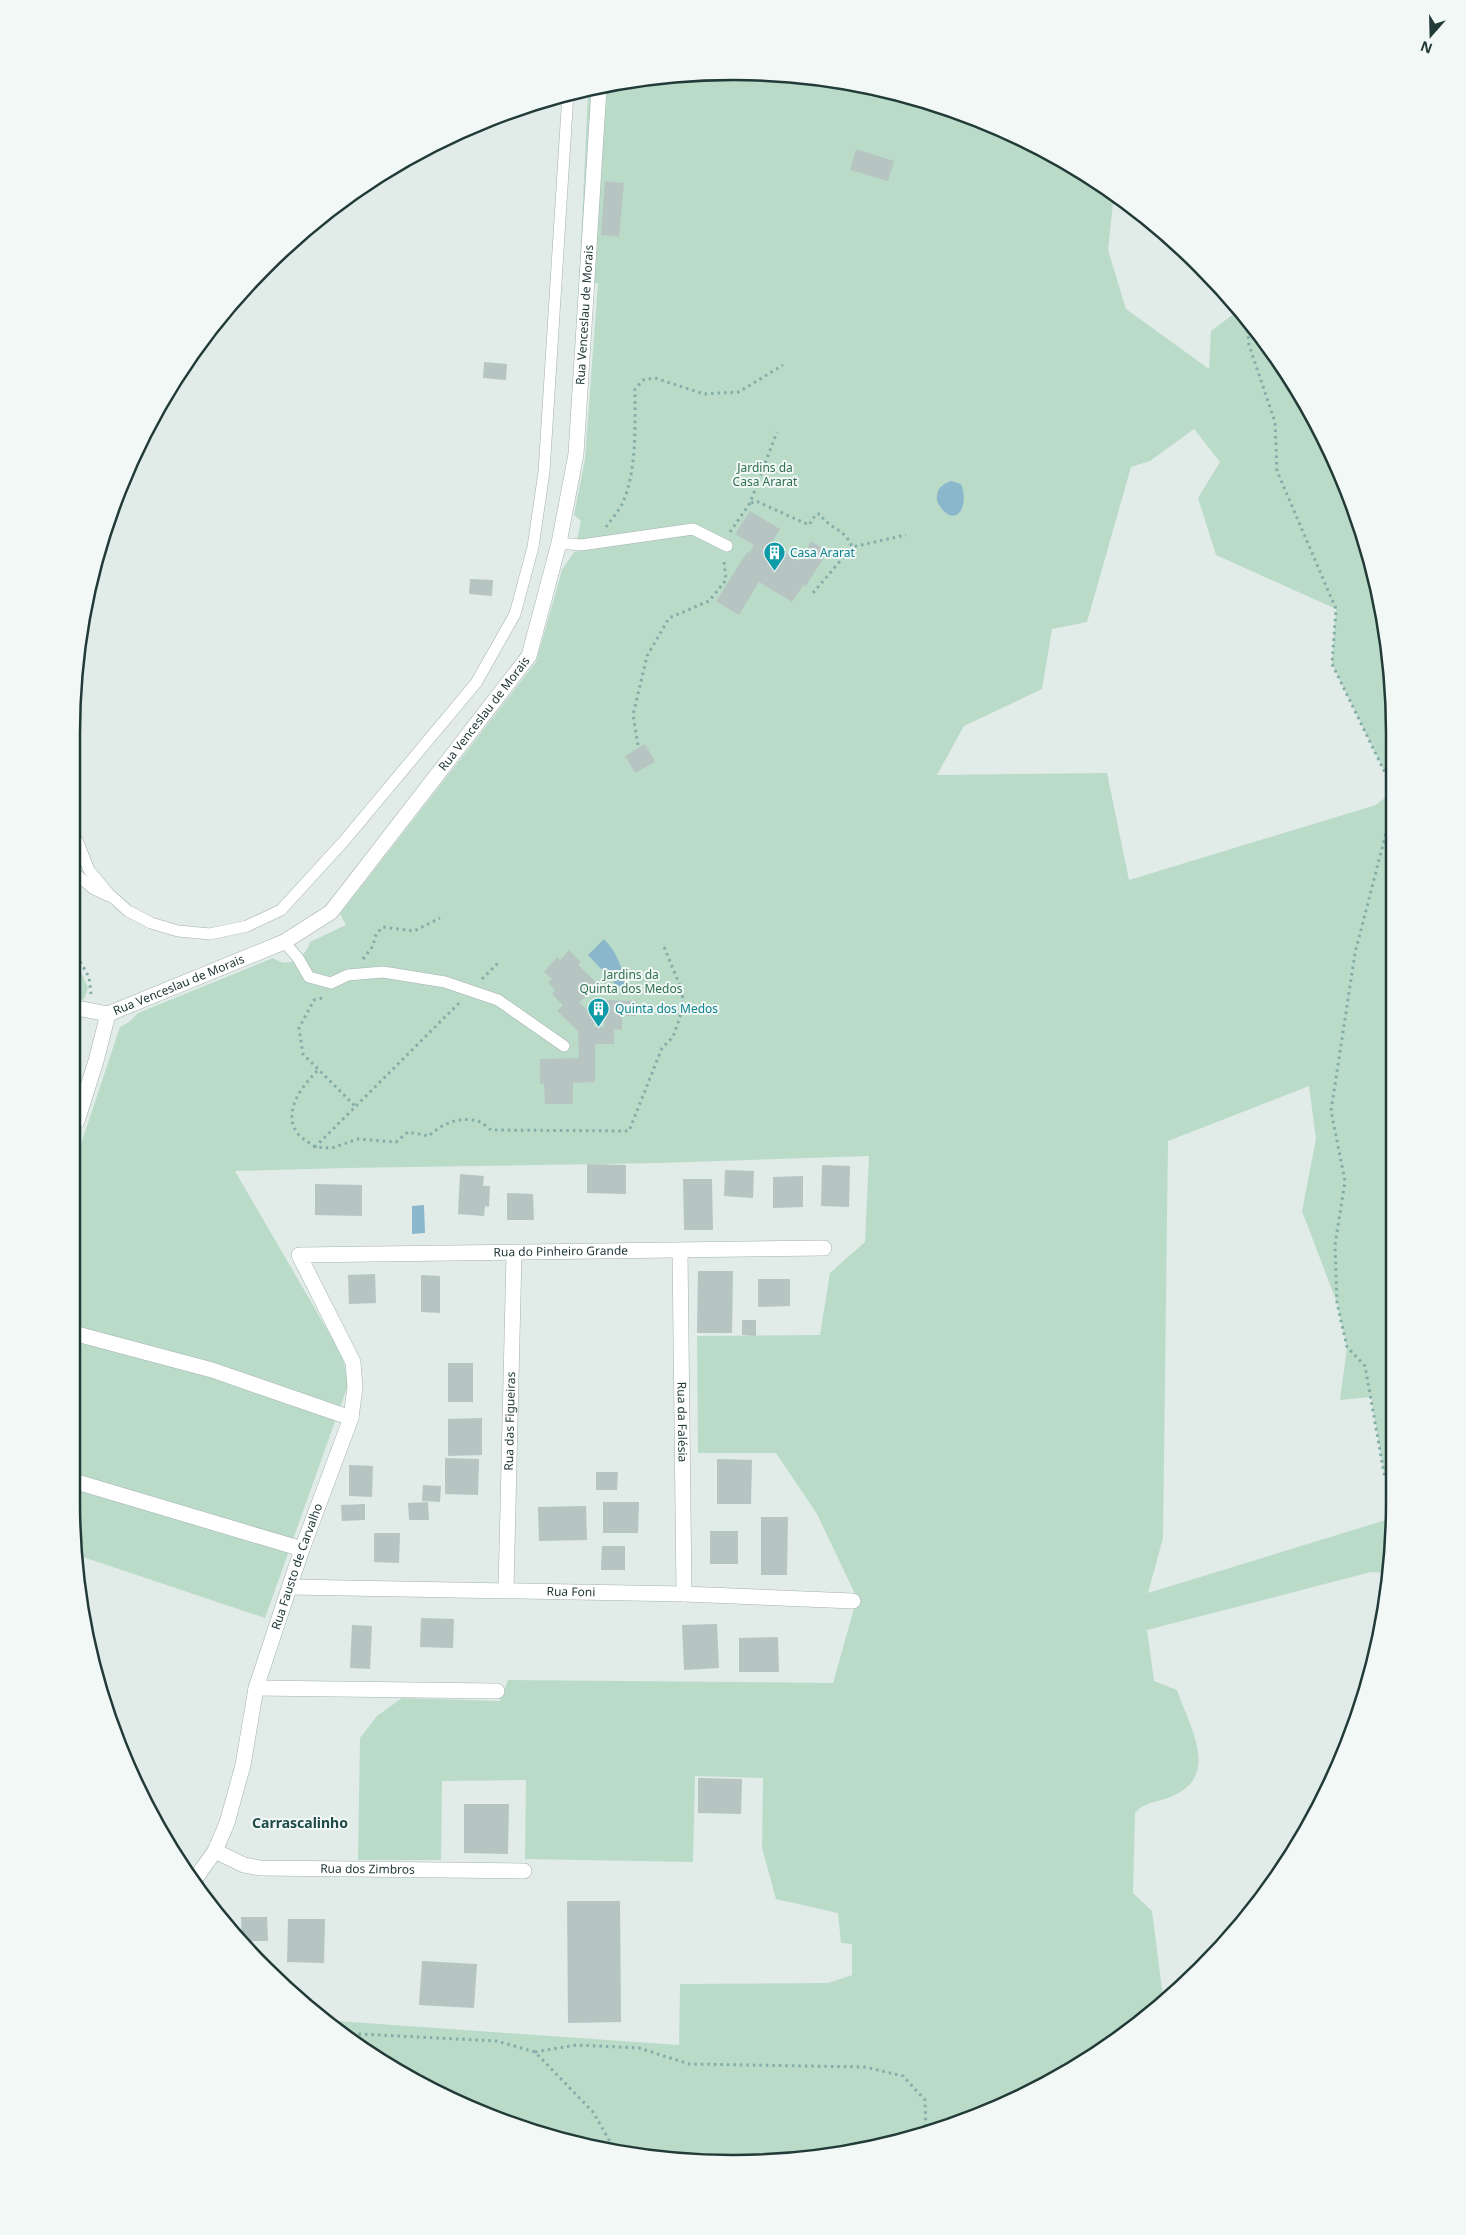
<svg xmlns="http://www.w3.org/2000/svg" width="1466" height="2235" font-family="'Noto Sans',sans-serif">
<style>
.green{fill:#bbdbc9}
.water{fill:#8bb7cd}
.building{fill:#b6c5c2}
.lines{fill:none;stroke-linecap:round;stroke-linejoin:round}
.service-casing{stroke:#a4b2b0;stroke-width:12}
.minor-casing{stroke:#a4b2b0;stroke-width:16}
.path{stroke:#83ada7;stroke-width:3;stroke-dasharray:2.5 4;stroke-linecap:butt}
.service{stroke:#fff;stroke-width:11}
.minor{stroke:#fff;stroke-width:15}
.labels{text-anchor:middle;stroke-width:4;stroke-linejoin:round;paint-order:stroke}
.street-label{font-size:12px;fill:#223a38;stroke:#f1f8f5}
.park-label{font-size:12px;fill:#2f6f53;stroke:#f1f8f5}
.culture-label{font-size:12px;fill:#0d838f;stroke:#f1f8f5;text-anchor:start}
.neighbourhood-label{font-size:14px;font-weight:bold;fill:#1f4b49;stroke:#f1f8f5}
.rim{fill:none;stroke:#223a38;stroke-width:2.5}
</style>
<rect width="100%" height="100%" fill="#e1ebe8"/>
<!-- green -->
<g class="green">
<path d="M689 73 819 77 945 106 1064 160 1114 195 1108 250 1126 309 1209 369 1211 331 1239 310 1258 330 1326 440 1372 561 1393 690V789L1332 664 1336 609 1216 555 1198 498 1220 462 1194 429 1150 461 1131 467 1087 622 1052 629 1042 689 964 726 937 775 1107 773 1129 880 1376 805 1393 791 1390 1487 1384 1473 1371 1397 1340 1400 1347 1347 1337 1303 1302 1211 1316 1139 1309 1086 1168 1141 1163 1538 1148 1593 1389 1519V1573L1371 1572 1147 1630 1154 1681 1177 1690C1191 1730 1223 1780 1165 1799 1154 1802 1142 1804 1135 1813L1133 1893 1152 1911 1163 1997 1100 2052 987 2113 905 2141 733 2164 604 2151 520 2129 440 2095 323 2020 679 2045 680 1984 828 1983 852 1975V1944L841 1943 838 1913 776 1899 762 1848 763 1778 695 1776 693 1862 525 1859 526 1780 442 1781 441 1860H358L360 1738 377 1716 402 1698 500 1701 508 1680 833 1683 857 1598 817 1514 776 1453H698L697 1336 820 1335 830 1273 865 1242 869 1156 659 1163 346 1168 235 1171 343 1357 348 1385 265 1618 77 1555V1156L120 1027 129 1022 138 1013 273 958C288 970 306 957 310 942L346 925 340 914 536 662 562 570 574 552 580 551 582 541 577 540 581 521 574 515 585 459 598 283 579 285 588 93 589 89Z"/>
<polygon points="77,963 88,988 84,999 77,1002"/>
</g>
<!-- water -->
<g class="water">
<path d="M951 481 961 484C971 510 952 531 937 501 936 489 941 485 951 481Z"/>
<path d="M604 939C617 953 623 967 625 987L617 986 588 955Z"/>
<polygon points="424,1205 425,1233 412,1234 412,1206"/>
</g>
<!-- building -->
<g class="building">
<polygon points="948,107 972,118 972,120 946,114"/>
<polygon points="856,149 894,161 888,181 850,170"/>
<polygon points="605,181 624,183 619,237 601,235"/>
<polygon points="484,362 507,364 506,380 483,378"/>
<polygon points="750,511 780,529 771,544 799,561 811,541 828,551 806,586 804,584 792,602 759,582 739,615 716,601 747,552 749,553 754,545 735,534"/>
<polygon points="470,579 493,580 492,596 469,594"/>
<polygon points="645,744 655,762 635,773 625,756"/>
<polygon points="569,950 581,962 578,965 598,984 579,1003 594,1015 594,1027 604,1027 606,1000 637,1001 636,1016 622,1016 622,1030 614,1029 614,1044 595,1044 595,1082 573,1083 573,1104 545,1104 544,1084 540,1083 540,1059 579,1058 578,1031 557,1011 563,1005 552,994 555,990 548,983 552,979 544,972 557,957 560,960"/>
<polygon points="587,1164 626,1165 626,1194 587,1193"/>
<polygon points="822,1165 850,1166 849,1207 821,1206"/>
<polygon points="725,1170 754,1171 753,1198 724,1196"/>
<polygon points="460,1174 484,1176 483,1186 490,1186 489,1207 485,1206 484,1216 458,1214"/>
<polygon points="803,1176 803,1207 773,1208 773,1177"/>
<polygon points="683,1179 712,1179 713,1230 684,1230"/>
<polygon points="315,1184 362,1185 362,1216 315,1215"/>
<polygon points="507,1193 533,1194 534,1220 507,1220"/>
<polygon points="698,1271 733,1271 732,1333 697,1333"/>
<polygon points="375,1274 376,1303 349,1304 348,1275"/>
<polygon points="421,1275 440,1276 440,1313 421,1312"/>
<polygon points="758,1279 790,1279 790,1306 758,1307"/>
<polygon points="742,1320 756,1320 756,1336 742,1335"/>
<rect x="448" y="1363" width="25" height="39"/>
<polygon points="482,1418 482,1455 448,1456 448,1419"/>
<polygon points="445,1458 479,1459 478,1495 445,1494"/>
<polygon points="717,1459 752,1460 751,1504 717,1504"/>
<polygon points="349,1465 373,1466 372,1497 349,1496"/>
<polygon points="596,1472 618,1472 617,1490 596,1490"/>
<polygon points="423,1485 441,1486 440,1502 422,1501"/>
<polygon points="428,1502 429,1520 409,1520 408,1503"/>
<polygon points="603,1502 639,1502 638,1533 603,1533"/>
<polygon points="365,1504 365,1520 342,1521 341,1505"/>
<polygon points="586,1506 587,1540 539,1541 538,1507"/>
<polygon points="761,1517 788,1517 787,1575 761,1575"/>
<rect x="710" y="1531" width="28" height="33"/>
<polygon points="374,1533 400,1533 399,1563 374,1562"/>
<polygon points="602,1546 625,1546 625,1570 601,1570"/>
<polygon points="421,1618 454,1619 453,1648 420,1647"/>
<polygon points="717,1624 719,1668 684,1670 682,1625"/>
<polygon points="352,1625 372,1626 370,1669 350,1668"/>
<polygon points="778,1637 779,1672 739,1672 739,1638"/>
<polygon points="698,1778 742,1779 741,1814 698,1813"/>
<polygon points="464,1804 509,1804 508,1854 464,1853"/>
<polygon points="567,1901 620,1901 621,2022 568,2023"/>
<polygon points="241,1917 267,1917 268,1941 242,1941"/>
<polygon points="288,1919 325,1919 324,1963 287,1962"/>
<polygon points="422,1961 477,1964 474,2008 419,2005"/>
</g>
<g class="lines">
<defs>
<g id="service">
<polyline points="559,543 581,545 693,529 727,546"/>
<polyline points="77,840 89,870 109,894 128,911 151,923 178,931 210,934 247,926 281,910 344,841 476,683 515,614 533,547 544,472 568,93"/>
<polyline points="77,875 94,889 109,896"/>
<polyline points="284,942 298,958 309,977 331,983 348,975 383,972 445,982 498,1000 564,1046"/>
</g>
<g id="minor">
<path id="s1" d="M77 1008 108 1014 284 942 331 912 529 656 559 543 576 454 599 88"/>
<polyline points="77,1121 96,1061 108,1014"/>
<path id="s2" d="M680 1251 684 1594"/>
<polyline points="77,1334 212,1370 351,1418"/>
<polyline points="77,1482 302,1549"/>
<path id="s3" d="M290 1587 684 1594 853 1601"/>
<path id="s4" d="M506 1590 514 1254"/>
<polyline points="256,1688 497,1691"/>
<path id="s5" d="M215 1851 244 1865 260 1868 524 1871"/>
<path id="s6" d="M193 1882 215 1851 227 1823 243 1765 256 1688 302 1549 351 1418 355 1387 353 1362 299 1255 824 1248"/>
</g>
</defs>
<!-- service casing -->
<use href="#service" class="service-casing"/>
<!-- minor casing -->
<use href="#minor" class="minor-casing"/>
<!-- path -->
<g class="path">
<polyline points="1246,317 1249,345 1275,422 1277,471 1336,609 1332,664 1393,789"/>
<path d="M751 503 756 501 809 525 816 514H820C830 530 845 528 852 547L906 535"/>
<path d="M606 527C611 520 618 512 622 504 637 473 635 425 635 389L643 380 655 378 704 394 739 392 783 365"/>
<polyline points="730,532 750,503 777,432"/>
<polyline points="813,593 852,547"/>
<polyline points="638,745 633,715 647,656 669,618 709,601 726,580 724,561"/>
<polyline points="77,956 89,977 91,994"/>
<polyline points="363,959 373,946 376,934 383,927 414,931 440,918"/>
<polyline points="482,979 498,963"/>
<polyline points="322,998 314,1000 299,1028 303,1054 355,1106"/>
<path d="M459 1003 315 1147 332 1148 358 1139 396 1142 408 1132 429 1136C441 1124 460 1116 477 1121 482 1122 487 1127 491 1130L629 1131 662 1048 673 1037 680 1017 683 993 664 947"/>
<path d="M315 1147C310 1143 303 1139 299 1135 280 1113 303 1085 318 1070"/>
<polyline points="1390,1487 1384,1473 1365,1366 1347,1347 1337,1303 1335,1245 1345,1181 1331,1111 1355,953 1388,825 1393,795"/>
<polyline points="339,2033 497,2041 535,2052 593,2112 616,2152"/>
<polyline points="535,2052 576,2045 639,2048 689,2064 865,2067 903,2076 925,2100 926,2134"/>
</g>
<!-- service -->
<use href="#service" class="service"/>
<!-- minor -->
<use href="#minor" class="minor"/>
</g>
<!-- icons -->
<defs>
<symbol id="building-pin" viewBox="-11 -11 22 30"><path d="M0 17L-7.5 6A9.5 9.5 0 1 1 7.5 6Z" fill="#0f9aa8" stroke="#f1f8f5"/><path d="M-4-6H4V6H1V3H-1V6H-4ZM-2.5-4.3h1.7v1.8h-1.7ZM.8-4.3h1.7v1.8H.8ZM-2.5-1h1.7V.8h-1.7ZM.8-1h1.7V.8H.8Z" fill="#fff"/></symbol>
</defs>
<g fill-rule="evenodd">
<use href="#building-pin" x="762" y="540" width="25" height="34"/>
<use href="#building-pin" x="586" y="996" width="25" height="34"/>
</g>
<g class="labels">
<!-- street labels -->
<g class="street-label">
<text dy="4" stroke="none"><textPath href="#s1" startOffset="948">Rua Venceslau de Morais</textPath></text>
<text dy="4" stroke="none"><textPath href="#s1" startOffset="528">Rua Venceslau de Morais</textPath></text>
<text dy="4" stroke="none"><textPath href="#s1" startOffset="108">Rua Venceslau de Morais</textPath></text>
<text dy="4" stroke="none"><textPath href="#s6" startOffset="931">Rua do Pinheiro Grande</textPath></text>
<text dy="4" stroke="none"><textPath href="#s4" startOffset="169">Rua das Figueiras</textPath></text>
<text dy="4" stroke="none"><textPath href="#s2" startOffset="171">Rua da Falésia</textPath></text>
<text dy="4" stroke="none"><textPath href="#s6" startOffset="335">Rua Fausto de Carvalho</textPath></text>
<text dy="4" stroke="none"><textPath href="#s3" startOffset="281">Rua Foni</textPath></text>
<text dy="4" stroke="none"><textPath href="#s5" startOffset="156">Rua dos Zimbros</textPath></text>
</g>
<!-- park labels -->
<g class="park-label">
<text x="765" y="472">Jardins da<tspan x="765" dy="14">Casa Ararat</tspan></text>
<text x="631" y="979">Jardins da<tspan x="631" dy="14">Quinta dos Medos</tspan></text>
</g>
<!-- culture labels -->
<g class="culture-label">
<text x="790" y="557">Casa Ararat</text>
<text x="615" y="1013">Quinta dos Medos</text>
</g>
<!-- neighbourhood labels -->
<g class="neighbourhood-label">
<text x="300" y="1828">Carrascalinho</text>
</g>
</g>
<!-- crop -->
<path d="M0 0H1466V2235H0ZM733 80H733A653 653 0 0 1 1386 733V1502A653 653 0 0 1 733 2155H733A653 653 0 0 1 80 1502V733A653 653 0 0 1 733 80Z" fill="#f1f8f5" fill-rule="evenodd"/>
<path class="rim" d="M733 80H733A653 653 0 0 1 1386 733V1502A653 653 0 0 1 733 2155H733A653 653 0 0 1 80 1502V733A653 653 0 0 1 733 80Z"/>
<!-- north arrow -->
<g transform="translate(1431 35) rotate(200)" stroke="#f1f8f5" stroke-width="4" paint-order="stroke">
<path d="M0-4L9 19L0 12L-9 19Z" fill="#223a38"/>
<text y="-8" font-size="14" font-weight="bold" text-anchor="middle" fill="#223a38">N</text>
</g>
</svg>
